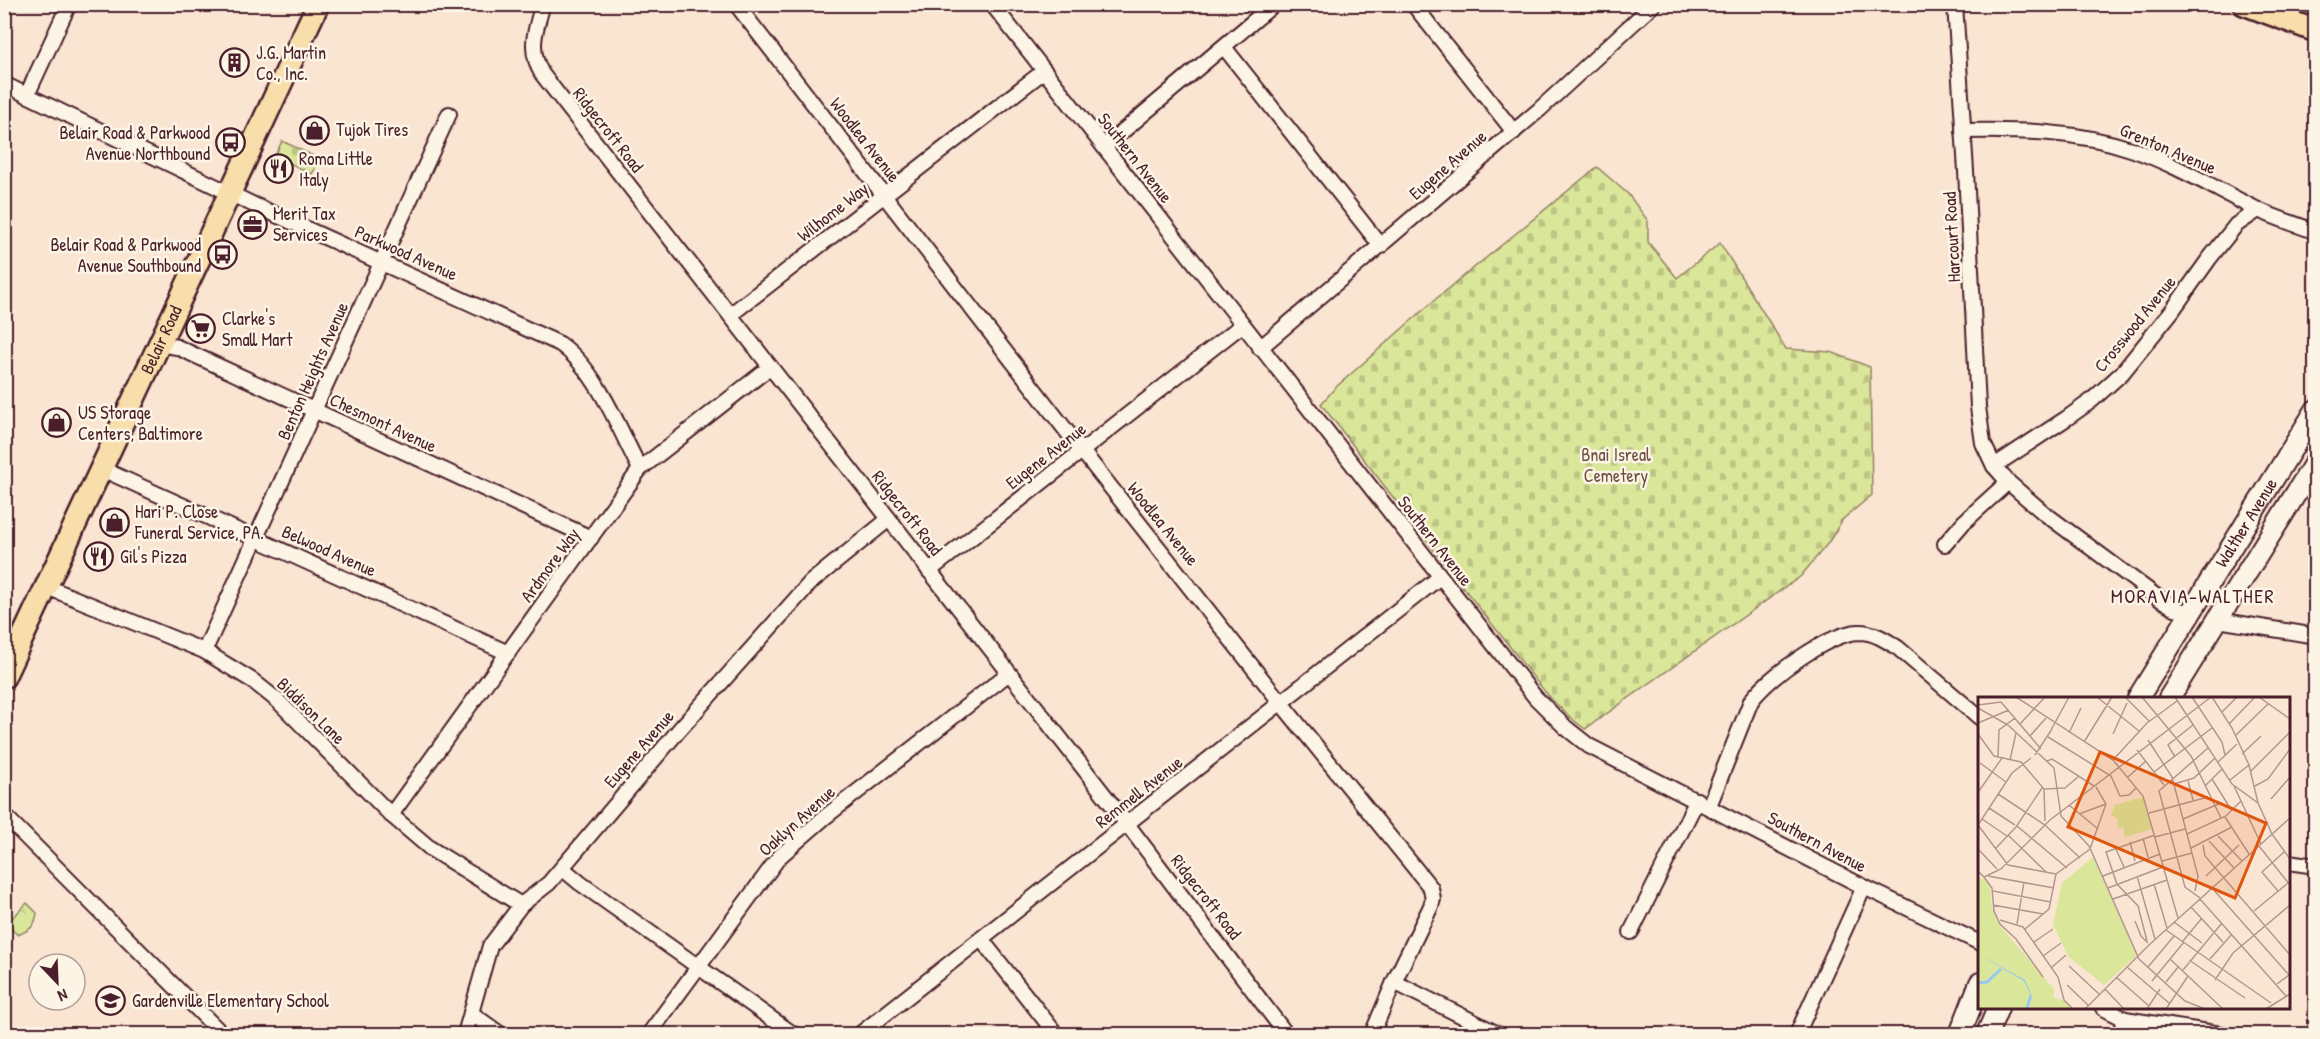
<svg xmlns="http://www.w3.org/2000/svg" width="2320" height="1039" font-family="'Patrick Hand',sans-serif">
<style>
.cemetery{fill:url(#cemetery-stones);stroke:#928262;stroke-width:1.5}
.park{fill:url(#park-crowns);stroke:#928262;stroke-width:1.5}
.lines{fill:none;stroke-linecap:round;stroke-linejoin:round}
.street-casing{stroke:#4a1f2b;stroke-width:18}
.secondary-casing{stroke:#4a1f2b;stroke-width:24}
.primary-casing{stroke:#4a1f2b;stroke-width:26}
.street{stroke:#fcf5e5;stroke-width:14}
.secondary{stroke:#fcf5e5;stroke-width:20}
.primary{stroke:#f8deab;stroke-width:21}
.labels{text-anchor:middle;stroke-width:5;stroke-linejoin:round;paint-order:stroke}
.poi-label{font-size:18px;fill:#4a1f2b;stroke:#fcf5e5;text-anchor:start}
.street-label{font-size:18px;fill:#4a1f2b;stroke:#fcf5e5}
.park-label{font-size:18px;fill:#6e5146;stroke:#fcf5e5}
.neighbourhood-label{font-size:20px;letter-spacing:1.5px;fill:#4a1f2b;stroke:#fcf5e5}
.inset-river{fill:none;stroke:#97c8f3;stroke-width:3}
.inset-road{fill:none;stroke:#b3968f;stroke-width:1.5}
.view{fill:#e0560e;fill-opacity:0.15;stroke:#e0560e;stroke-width:3}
.inset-edge{fill:none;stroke:#4a1f2b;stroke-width:3}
</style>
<defs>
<pattern id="cemetery-stones" width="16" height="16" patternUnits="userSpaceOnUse" patternTransform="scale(1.5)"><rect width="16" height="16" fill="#dae699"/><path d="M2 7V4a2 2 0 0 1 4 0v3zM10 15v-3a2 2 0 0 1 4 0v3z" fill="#bdc584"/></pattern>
<pattern id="park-crowns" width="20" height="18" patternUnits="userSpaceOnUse" patternTransform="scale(1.5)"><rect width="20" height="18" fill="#dae699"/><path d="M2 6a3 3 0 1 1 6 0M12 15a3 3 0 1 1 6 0" fill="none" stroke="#bdc584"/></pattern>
</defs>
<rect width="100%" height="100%" fill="#f9e5d2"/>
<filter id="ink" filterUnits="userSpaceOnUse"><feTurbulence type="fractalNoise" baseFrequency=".0167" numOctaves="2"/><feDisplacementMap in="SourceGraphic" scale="12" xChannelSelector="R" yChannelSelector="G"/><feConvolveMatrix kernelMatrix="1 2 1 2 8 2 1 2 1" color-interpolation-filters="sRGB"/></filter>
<g filter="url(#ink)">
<!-- cemetery -->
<g class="cemetery">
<polygon points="282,141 320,159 312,174 275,156"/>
<path d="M1597 167 1628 194 1648 221V242L1677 278 1720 243 1786 349 1831 352 1870 367 1872 495 1843 519 1828 543 1801 576 1585 729C1549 703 1527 668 1500 634 1439 558 1381 481 1321 404L1335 388 1437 298Z"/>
</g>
<!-- park -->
<path class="park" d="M27 903 37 913C35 927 31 929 18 935L11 929V919Z"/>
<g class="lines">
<defs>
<g id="street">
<path d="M543 4C535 30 528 50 542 74L1127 824 1286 1034"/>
<polyline points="736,4 1082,451 1281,703 1431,888 1433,899 1431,906 1394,982 1372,1034"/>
<polyline points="992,4 1535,697 1565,727 1589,746 1864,887 1980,943"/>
<polyline points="1413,4 1514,132"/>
<polyline points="1955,4 1966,171 1978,407 1983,443 1994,466 2008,482 2044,513 2160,599 2175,608 2190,614"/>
<polyline points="1224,47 1381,246"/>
<path d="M4 84 252 204 560 344C597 370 619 429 640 469"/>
<polyline points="27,95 69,4"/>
<path d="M1963 131C2020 130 2077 131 2131 149 2175 164 2214 188 2256 209 2275 218 2296 224 2316 232"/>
<polyline points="1104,147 1274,4"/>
<polyline points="730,315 1044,71"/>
<polyline points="159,344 177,347 591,538"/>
<polyline points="1260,348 1539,110 1654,4"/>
<polyline points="1994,466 2067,418 2091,401 2122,373 2172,311 2209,259 2236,225 2258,210"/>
<polyline points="102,469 508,653"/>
<polyline points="1945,544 1964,522 2008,482"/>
<polyline points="929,571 1242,325"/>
<polyline points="47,587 204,651 253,681 278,701 391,815 431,849 521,905"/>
<polyline points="2218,620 2316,636"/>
<polyline points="208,643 449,114"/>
<path d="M1709 806 1751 701C1768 677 1829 633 1859 632 1874 632 1886 640 1898 648L1980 718"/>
<polyline points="4,815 222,1034"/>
<polyline points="391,815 640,469 770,367"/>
<polyline points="2288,862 2316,866"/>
<polyline points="562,868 580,883 793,1034"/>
<polyline points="1631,932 1697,800"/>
<polyline points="981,939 1056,1034"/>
<polyline points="1394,982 1498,1034"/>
<polyline points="2103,1008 2125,1019 2221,1034"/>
<polyline points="471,1013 500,1034"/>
<polyline points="465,1034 490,946 521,905 549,883 679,730 811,582 889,519"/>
<polyline points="649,1034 779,857 825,817 1009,673"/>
<polyline points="860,1034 1440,577"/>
<polyline points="1797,1034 1864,887"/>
<polyline points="2119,1034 2125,1019"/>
</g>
<g id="secondary">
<path id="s1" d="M2138 698 2316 410"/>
<polyline points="2169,698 2316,461"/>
<polyline points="1960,1034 1980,983"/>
<polyline points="1987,1034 1998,1008"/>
</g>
<g id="primary">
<polyline points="2244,4 2316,31"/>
<path id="s2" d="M4 677 318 4"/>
</g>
</defs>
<!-- street casing -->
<use href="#street" class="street-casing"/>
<!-- secondary casing -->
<use href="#secondary" class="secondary-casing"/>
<!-- primary casing -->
<use href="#primary" class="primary-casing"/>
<!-- street -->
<use href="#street" class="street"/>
<!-- secondary -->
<use href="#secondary" class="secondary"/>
<!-- primary -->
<use href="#primary" class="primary"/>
</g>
</g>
<!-- icons -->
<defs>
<symbol id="building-ring" viewBox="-11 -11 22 22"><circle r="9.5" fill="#fcf5e5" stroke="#4a1f2b" stroke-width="1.5"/><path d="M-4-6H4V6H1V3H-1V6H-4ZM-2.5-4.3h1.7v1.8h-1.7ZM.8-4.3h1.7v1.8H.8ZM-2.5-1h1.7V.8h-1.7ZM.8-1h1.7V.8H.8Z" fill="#4a1f2b"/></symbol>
<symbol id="shop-ring" viewBox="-11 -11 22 22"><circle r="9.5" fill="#fcf5e5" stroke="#4a1f2b" stroke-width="1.5"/><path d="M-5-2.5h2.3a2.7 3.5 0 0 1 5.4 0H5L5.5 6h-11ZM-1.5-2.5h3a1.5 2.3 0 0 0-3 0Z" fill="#4a1f2b"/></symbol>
<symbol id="bus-ring" viewBox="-11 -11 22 22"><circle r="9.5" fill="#fcf5e5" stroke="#4a1f2b" stroke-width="1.5"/><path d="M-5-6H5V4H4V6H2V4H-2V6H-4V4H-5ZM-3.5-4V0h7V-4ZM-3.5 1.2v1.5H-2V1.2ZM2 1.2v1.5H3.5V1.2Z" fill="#4a1f2b"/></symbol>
<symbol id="restaurant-ring" viewBox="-11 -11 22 22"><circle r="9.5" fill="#fcf5e5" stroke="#4a1f2b" stroke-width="1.5"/><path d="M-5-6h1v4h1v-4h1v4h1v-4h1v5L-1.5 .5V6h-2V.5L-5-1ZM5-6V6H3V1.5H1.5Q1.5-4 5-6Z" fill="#4a1f2b"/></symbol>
<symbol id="office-ring" viewBox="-11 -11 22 22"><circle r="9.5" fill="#fcf5e5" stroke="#4a1f2b" stroke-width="1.5"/><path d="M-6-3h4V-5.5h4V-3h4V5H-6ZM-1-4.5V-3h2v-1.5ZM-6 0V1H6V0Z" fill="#4a1f2b"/></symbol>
<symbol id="supermarket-ring" viewBox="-11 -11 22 22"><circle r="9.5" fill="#fcf5e5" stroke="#4a1f2b" stroke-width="1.5"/><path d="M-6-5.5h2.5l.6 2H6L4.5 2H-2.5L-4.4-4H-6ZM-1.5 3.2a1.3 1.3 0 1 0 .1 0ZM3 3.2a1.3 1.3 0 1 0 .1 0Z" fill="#4a1f2b"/></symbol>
<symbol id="school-ring" viewBox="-11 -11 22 22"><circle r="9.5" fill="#fcf5e5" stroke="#4a1f2b" stroke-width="1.5"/><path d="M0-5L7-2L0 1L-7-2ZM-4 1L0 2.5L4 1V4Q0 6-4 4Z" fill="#4a1f2b"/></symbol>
</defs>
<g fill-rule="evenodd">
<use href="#building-ring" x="218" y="46" width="33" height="33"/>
<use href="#shop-ring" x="298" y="114" width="33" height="33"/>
<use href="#bus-ring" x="214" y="126" width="33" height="33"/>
<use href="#restaurant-ring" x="262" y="152" width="33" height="33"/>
<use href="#office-ring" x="236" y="208" width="33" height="33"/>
<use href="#bus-ring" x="206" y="238" width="33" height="33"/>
<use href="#supermarket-ring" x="184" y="312" width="33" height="33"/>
<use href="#shop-ring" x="40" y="406" width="33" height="33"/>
<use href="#shop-ring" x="98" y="506" width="33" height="33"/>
<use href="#restaurant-ring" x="82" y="540" width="33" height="33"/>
<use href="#school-ring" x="94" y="984" width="33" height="33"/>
</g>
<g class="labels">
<!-- poi labels -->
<g class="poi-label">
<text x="256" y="59">J.G. Martin<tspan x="256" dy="21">Co., Inc.</tspan></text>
<text x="336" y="136">Tujok Tires</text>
<text x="210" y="139" text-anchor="end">Belair Road &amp; Parkwood<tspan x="210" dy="21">Avenue Northbound</tspan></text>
<text x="299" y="165">Roma Little<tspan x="299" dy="21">Italy</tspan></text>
<text x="273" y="220">Merit Tax<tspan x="273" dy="21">Services</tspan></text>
<text x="201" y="251" text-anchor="end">Belair Road &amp; Parkwood<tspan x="201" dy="21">Avenue Southbound</tspan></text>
<text x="222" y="325">Clarke's<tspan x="222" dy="21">Small Mart</tspan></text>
<text x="78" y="419">US Storage<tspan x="78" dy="21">Centers, Baltimore</tspan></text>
<text x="135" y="518">Hari P. Close<tspan x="135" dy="21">Funeral Service, PA.</tspan></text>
<text x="120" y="563">Gil's Pizza</text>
<text x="132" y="1007">Gardenville Elementary School</text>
</g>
<!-- street labels -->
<g class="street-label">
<text transform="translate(608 130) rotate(52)" y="6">Ridgecroft Road</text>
<text transform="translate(865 140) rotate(52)" y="6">Woodlea Avenue</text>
<text transform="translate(2168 149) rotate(23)" y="6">Grenton Avenue</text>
<text transform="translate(1135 158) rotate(52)" y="6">Southern Avenue</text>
<text transform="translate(1448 165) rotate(-41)" y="6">Eugene Avenue</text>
<text transform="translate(833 212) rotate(-38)" y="6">Wilhome Way</text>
<text transform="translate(1952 237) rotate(-93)" y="6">Harcourt Road</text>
<text transform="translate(406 253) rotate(24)" y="6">Parkwood Avenue</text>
<text transform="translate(2135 324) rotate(-51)" y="6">Crosswood Avenue</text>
<text dy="6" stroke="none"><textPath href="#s2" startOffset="372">Belair Road</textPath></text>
<text transform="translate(313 371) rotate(-66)" y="6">Benton Heights Avenue</text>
<text transform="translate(383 423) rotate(25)" y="6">Chesmont Avenue</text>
<text transform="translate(1046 456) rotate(-38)" y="6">Eugene Avenue</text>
<text transform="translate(907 513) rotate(52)" y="6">Ridgecroft Road</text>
<text dy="6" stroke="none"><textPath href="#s1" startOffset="206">Walther Avenue</textPath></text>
<text transform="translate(1163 524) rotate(51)" y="6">Woodlea Avenue</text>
<text transform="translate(1435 541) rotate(52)" y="6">Southern Avenue</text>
<text transform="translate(329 551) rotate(24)" y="6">Belwood Avenue</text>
<text transform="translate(550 565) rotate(-54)" y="6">Ardmore Way</text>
<text transform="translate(311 711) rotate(44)" y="6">Biddison Lane</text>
<text transform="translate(639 749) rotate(-49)" y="6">Eugene Avenue</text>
<text transform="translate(1139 792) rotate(-38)" y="6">Remmell Avenue</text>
<text transform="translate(797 821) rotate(-42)" y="6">Oaklyn Avenue</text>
<text transform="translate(1817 842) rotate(28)" y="6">Southern Avenue</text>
<text transform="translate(1206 897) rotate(52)" y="6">Ridgecroft Road</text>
</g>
<!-- park labels -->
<g class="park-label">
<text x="1616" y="461">Bnai Isreal<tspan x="1616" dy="21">Cemetery</tspan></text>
</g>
<!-- neighbourhood labels -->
<g class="neighbourhood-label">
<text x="2193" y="603">MORAVIA-WALTHER</text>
</g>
</g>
<!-- overview -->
<g transform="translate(1978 697)">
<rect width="312" height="312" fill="#f9e5d2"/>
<path d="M165 100 174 132 147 140 145 130 140 131 139 122 133 118 137 108ZM115 160 159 258 126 288 90 259 75 227 84 186Z" fill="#dae699"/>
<path d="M6 181 12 188 14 210 23 230 76 292V301L85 303 94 312H0V183Z" fill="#dae699"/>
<path d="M0 257 47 283 54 300 50 312H47L52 297 46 284Z" fill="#97c8f3"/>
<path class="inset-river" d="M0 286 9 285 23 272"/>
<path class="inset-road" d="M38 0 135 63 165 99 200 221M119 0 161 34M147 0 171 24M164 0 213 59 243 121M197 0 254 87 280 106 294 137M214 0 244 45 247 58M234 0 254 31 271 68 280 106M281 0 312 22M0 8 23 5 63 52M0 11 30 28 76 71 83 119 111 149 161 262 207 304 227 312M244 15 259 0M0 26 31 13M42 27 67 0M251 27 277 0M73 33 91 0M91 36 103 11M0 37 16 59 43 65 66 92M135 37 149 6M52 39 68 21M257 39 291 6M70 40 133 79 142 99 151 98 158 91M170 43 194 80 220 179 217 194M106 45 134 0M159 53 186 88M264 57 283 39M57 58 74 32M197 60 190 48 215 28M20 61 21 33 37 21M32 63 38 36M135 63 169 26 199 4M69 64 74 62 116 89M240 65 259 47M2 66 28 85M273 74 312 35M176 75 234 31M150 80 168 64M234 82 254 114M252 83 271 68M210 84 215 103M196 87 216 81 237 61M227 89 244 72M256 89 283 147M277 89 290 82 312 52M118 90 128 107M66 92 87 91 101 79M66 92 67 124M1 94 24 61M20 97 67 128 102 161M293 102 312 80M91 108 120 132M11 111 37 128M171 116 230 100M101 117 128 107M247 120 271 157M4 122 29 139M205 122 243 106M0 128 30 168 78 177M0 128 34 76 53 61M39 129 89 171M209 137 248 119 263 104M294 137 312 162M30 138 68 175M240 139 264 164M177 140 207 132M165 141 170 160M231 144 256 171M152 145 157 164M225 148 227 159 312 258M281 149 312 188M137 150 146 170M18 151 38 130 64 91M213 151 254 130M0 152 19 172M184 164 214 156M0 174 6 180 23 172 72 123 233 0M78 177 112 152 128 107M10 179 76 191M125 179 182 157M159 179 177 242M228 179 261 148M6 180 14 191 16 214 22 227 38 242 65 280M176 187 189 231M130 191 185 170M234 191 311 278 299 287M15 194 73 205M300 194 284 175 306 155M222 201 207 190 181 94 230 51M135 202 189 183M222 202 308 299M15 208 65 217M213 210 245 245M276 214 310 186M22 223 45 230 80 280 86 303 95 312M157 224 163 239 170 246M196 225 224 246M39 227 46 185M47 232 71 212 78 177M188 233 293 306M169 244 160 209 139 187 128 155 177 138M205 244 224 221M56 245 75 232M65 259 83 246M192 262 245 312M232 262 254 237M211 263 267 301M91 269 121 297M149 270 191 306M170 270 196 239M73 271 88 258M205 273 244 226M138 280 171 309M237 283 255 256 312 208M174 284 206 245M188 285 201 269M89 288 110 308M127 292 146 312M107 312 171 248 312 121M169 312 182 292M188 312 210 279M288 312 312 297"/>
<path class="view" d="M122 55 288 126 257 201 90 130Z"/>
<rect width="312" height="312" class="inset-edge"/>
</g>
<!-- margin -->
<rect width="2320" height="1039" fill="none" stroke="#fcf5e5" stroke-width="24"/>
<rect x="12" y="12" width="2296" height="1015" fill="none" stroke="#4a1f2b" stroke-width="2" filter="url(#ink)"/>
<!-- north arrow -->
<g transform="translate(57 982) rotate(157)"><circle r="28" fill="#fcf5e5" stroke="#b59f9b" stroke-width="1.5"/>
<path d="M0-4.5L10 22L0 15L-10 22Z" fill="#4a1f2b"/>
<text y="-9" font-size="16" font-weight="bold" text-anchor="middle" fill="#4a1f2b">N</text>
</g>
</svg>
